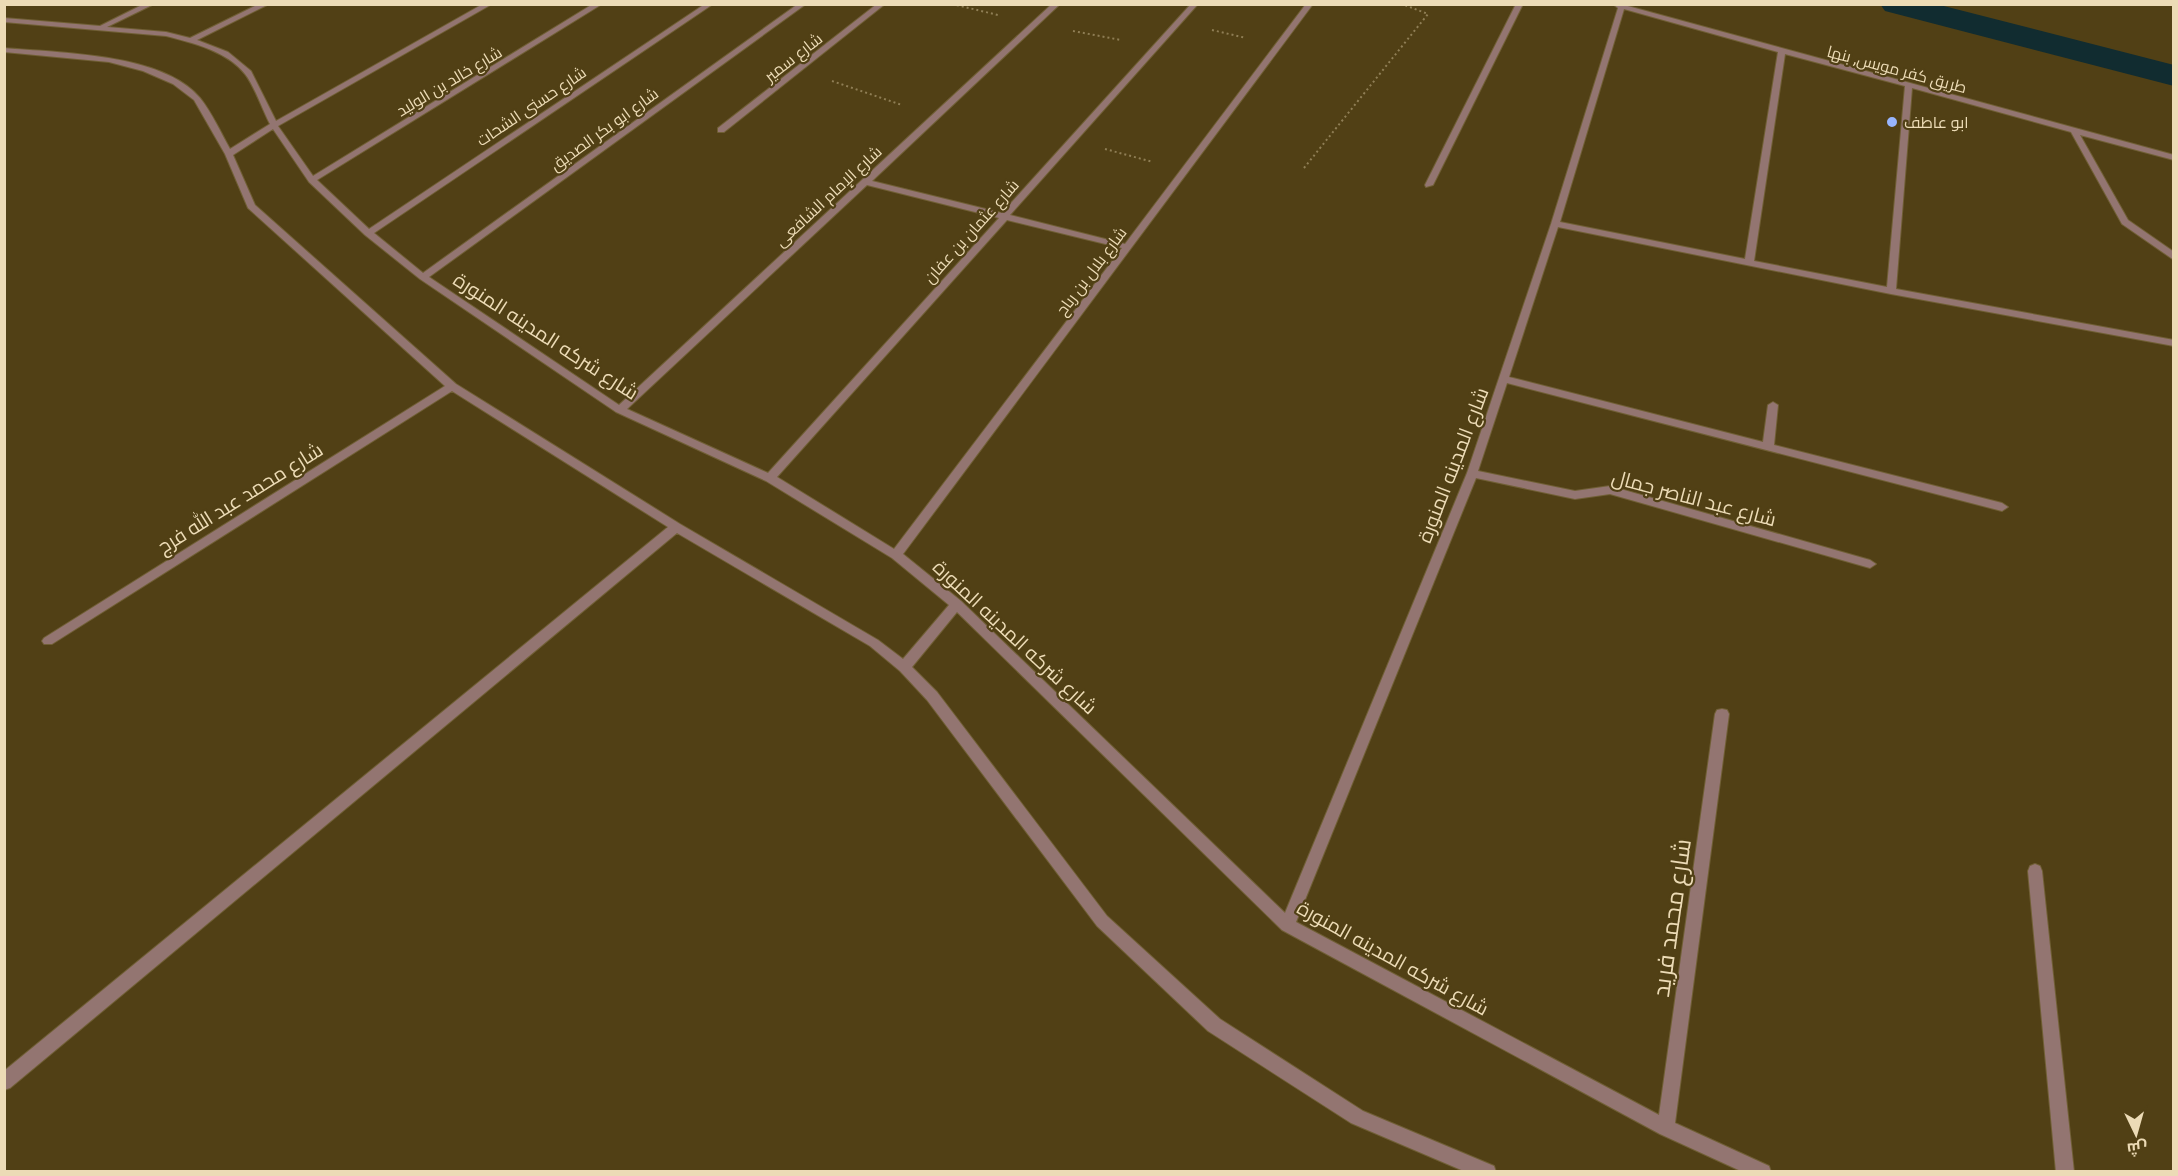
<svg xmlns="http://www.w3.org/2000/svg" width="2178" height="1176" font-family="'Roboto Condensed',Cairo,sans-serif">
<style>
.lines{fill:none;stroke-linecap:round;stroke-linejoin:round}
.canal{fill:#112c30;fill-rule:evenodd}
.street-casing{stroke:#705f35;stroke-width:2}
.path{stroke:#8f7e55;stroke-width:2;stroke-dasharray:2 3;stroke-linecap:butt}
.street{fill:#937571;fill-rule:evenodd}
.poi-dot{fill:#98b5fd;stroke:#514015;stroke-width:2}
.labels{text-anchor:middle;stroke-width:4.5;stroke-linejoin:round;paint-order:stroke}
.far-street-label{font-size:16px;fill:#ecdbb6;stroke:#514015}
.far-poi-label{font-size:16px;fill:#ecdbb6;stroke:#514015;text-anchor:start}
.street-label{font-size:20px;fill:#ecdbb6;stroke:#514015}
.near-street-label{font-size:24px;fill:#ecdbb6;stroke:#514015}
</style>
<rect width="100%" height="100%" fill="#514015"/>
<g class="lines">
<!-- canal -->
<polygon class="canal" points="1880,4 1936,4 2174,65 2174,86 1885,11"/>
<defs>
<g id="street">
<path d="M144 4H154L107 27 166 32 190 38 259 4H269L197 40 228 52 251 71 276 121 483 4H492L278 126 313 176 593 4H602L317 180 369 229 705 4H713L374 233 423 273 798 4H806L429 277 619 405 1052 4H1060L872 181 1002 213 1191 4H1198L1010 215 1125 244 1306 4H1313L903 554 961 601 1285 913 1467 473 1551 224 1618 8 1613 4 1624 5 2174 155V160L2080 135 2128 220 2174 252V260L2122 224 2071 132 1912 88 1896 289 2174 340V346L1891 294 1558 227 1509 377 1763 442 1768 405 1773 402 1778 405 1774 445 2002 503 2008 507 2002 511 1507 383 1478 471 1575 491 1610 486 1870 560 1876 564 1870 568 1610 494 1575 499 1476 478 1296 922 1659 1115 1715 714 1717 710 1722 709 1727 710 1729 714 1675 1123 1769 1166 1771 1172H1743L1660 1134 1282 930 957 612 912 667 937 692 1107 916 1220 1019 1363 1111 1494 1166 1496 1172H1466L1351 1123 1208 1031 1097 926 927 700 900 671 870 646 677 533 10 1088 4 1090V1071L668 527 452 391 52 644H44L42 641 44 638 445 386 248 208 225 154 194 100 173 84 143 71 109 62 4 52V48C59 53 163 53 200 98 212 113 221 133 230 149L270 124C263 111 254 85 245 74 227 51 193 43 166 36L4 22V18L100 26ZM1624 9 1778 52 1745 259 1560 222ZM1785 54 1905 86 1887 287 1754 261ZM273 129 309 182 365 235 420 279 616 412 766 481 892 558 949 605 903 659 878 640 680 524 456 384 255 205 233 155ZM867 185 999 218 768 473 627 409ZM1007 220 1122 248 894 549 777 477Z"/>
<polygon points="877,4 885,4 724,132 718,132 718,128"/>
<polygon points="1516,4 1523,4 1433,185 1426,187 1425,185"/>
<polygon points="2035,864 2040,866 2042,871 2074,1172 2056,1172 2028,871 2030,866"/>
</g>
</defs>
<!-- street casing -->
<use href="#street" class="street-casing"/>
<!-- path -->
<g class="path">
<polyline points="952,4 998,15"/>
<polyline points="1212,30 1246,38"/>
<polyline points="1073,31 1121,40"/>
<polyline points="832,81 902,105"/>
<polyline points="1105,149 1153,162"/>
<polyline points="1304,168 1428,14 1402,4"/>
</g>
<!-- street -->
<use href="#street" class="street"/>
</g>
<!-- markers -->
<circle class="poi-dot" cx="1892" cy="122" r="6"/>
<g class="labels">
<!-- far-street labels -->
<g class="far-street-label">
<text transform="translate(793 57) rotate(-38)" y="6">شارع سمير</text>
<text transform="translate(1897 69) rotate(15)" y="6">طريق كفر مويس, بنها</text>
<text transform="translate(449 81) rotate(-31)" y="6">شارع خالد بن الوليد</text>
<text transform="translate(531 106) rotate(-34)" y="6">شارع حسنى الشحات</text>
<text transform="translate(604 129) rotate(-36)" y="6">شارع ابو بكر الصديق</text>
<text transform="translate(828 196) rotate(-43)" y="6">شارع الإمام الشافعى</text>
<text transform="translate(971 231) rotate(-48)" y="6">شارع عثمان بن عفان</text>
<text transform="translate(1091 271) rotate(-53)" y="6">شارع بلال بن رباح</text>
</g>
<!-- far-poi labels -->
<g class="far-poi-label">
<text x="1904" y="128">ابو عاطف</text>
</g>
<!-- street labels -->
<g class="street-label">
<text transform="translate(546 336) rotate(33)" y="7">شارع شركه المدينه المنورة</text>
<text transform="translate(1453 465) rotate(-69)" y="7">شارع المدينه المنورة</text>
<text transform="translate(240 498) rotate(-32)" y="7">شارع محمد عبد الله فرج</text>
<text transform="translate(1694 498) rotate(15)" y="7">شارع عبد الناصر جمال</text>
<text transform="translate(1015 637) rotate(43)" y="7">شارع شركه المدينه المنورة</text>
<text transform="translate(1393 958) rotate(29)" y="7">شارع شركه المدينه المنورة</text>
</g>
<!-- near-street labels -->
<g class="near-street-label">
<text transform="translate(1672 918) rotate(-82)" y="8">شارع محمد فريد</text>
</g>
</g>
<!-- border -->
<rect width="2178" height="1176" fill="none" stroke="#ecdbb6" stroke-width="12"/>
<!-- north arrow -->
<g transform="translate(2136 1134) rotate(175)" stroke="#514015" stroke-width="4.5" paint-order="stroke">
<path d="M0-4.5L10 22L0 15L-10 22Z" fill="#ecdbb6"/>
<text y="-9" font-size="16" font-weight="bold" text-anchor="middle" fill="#ecdbb6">ش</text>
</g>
</svg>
